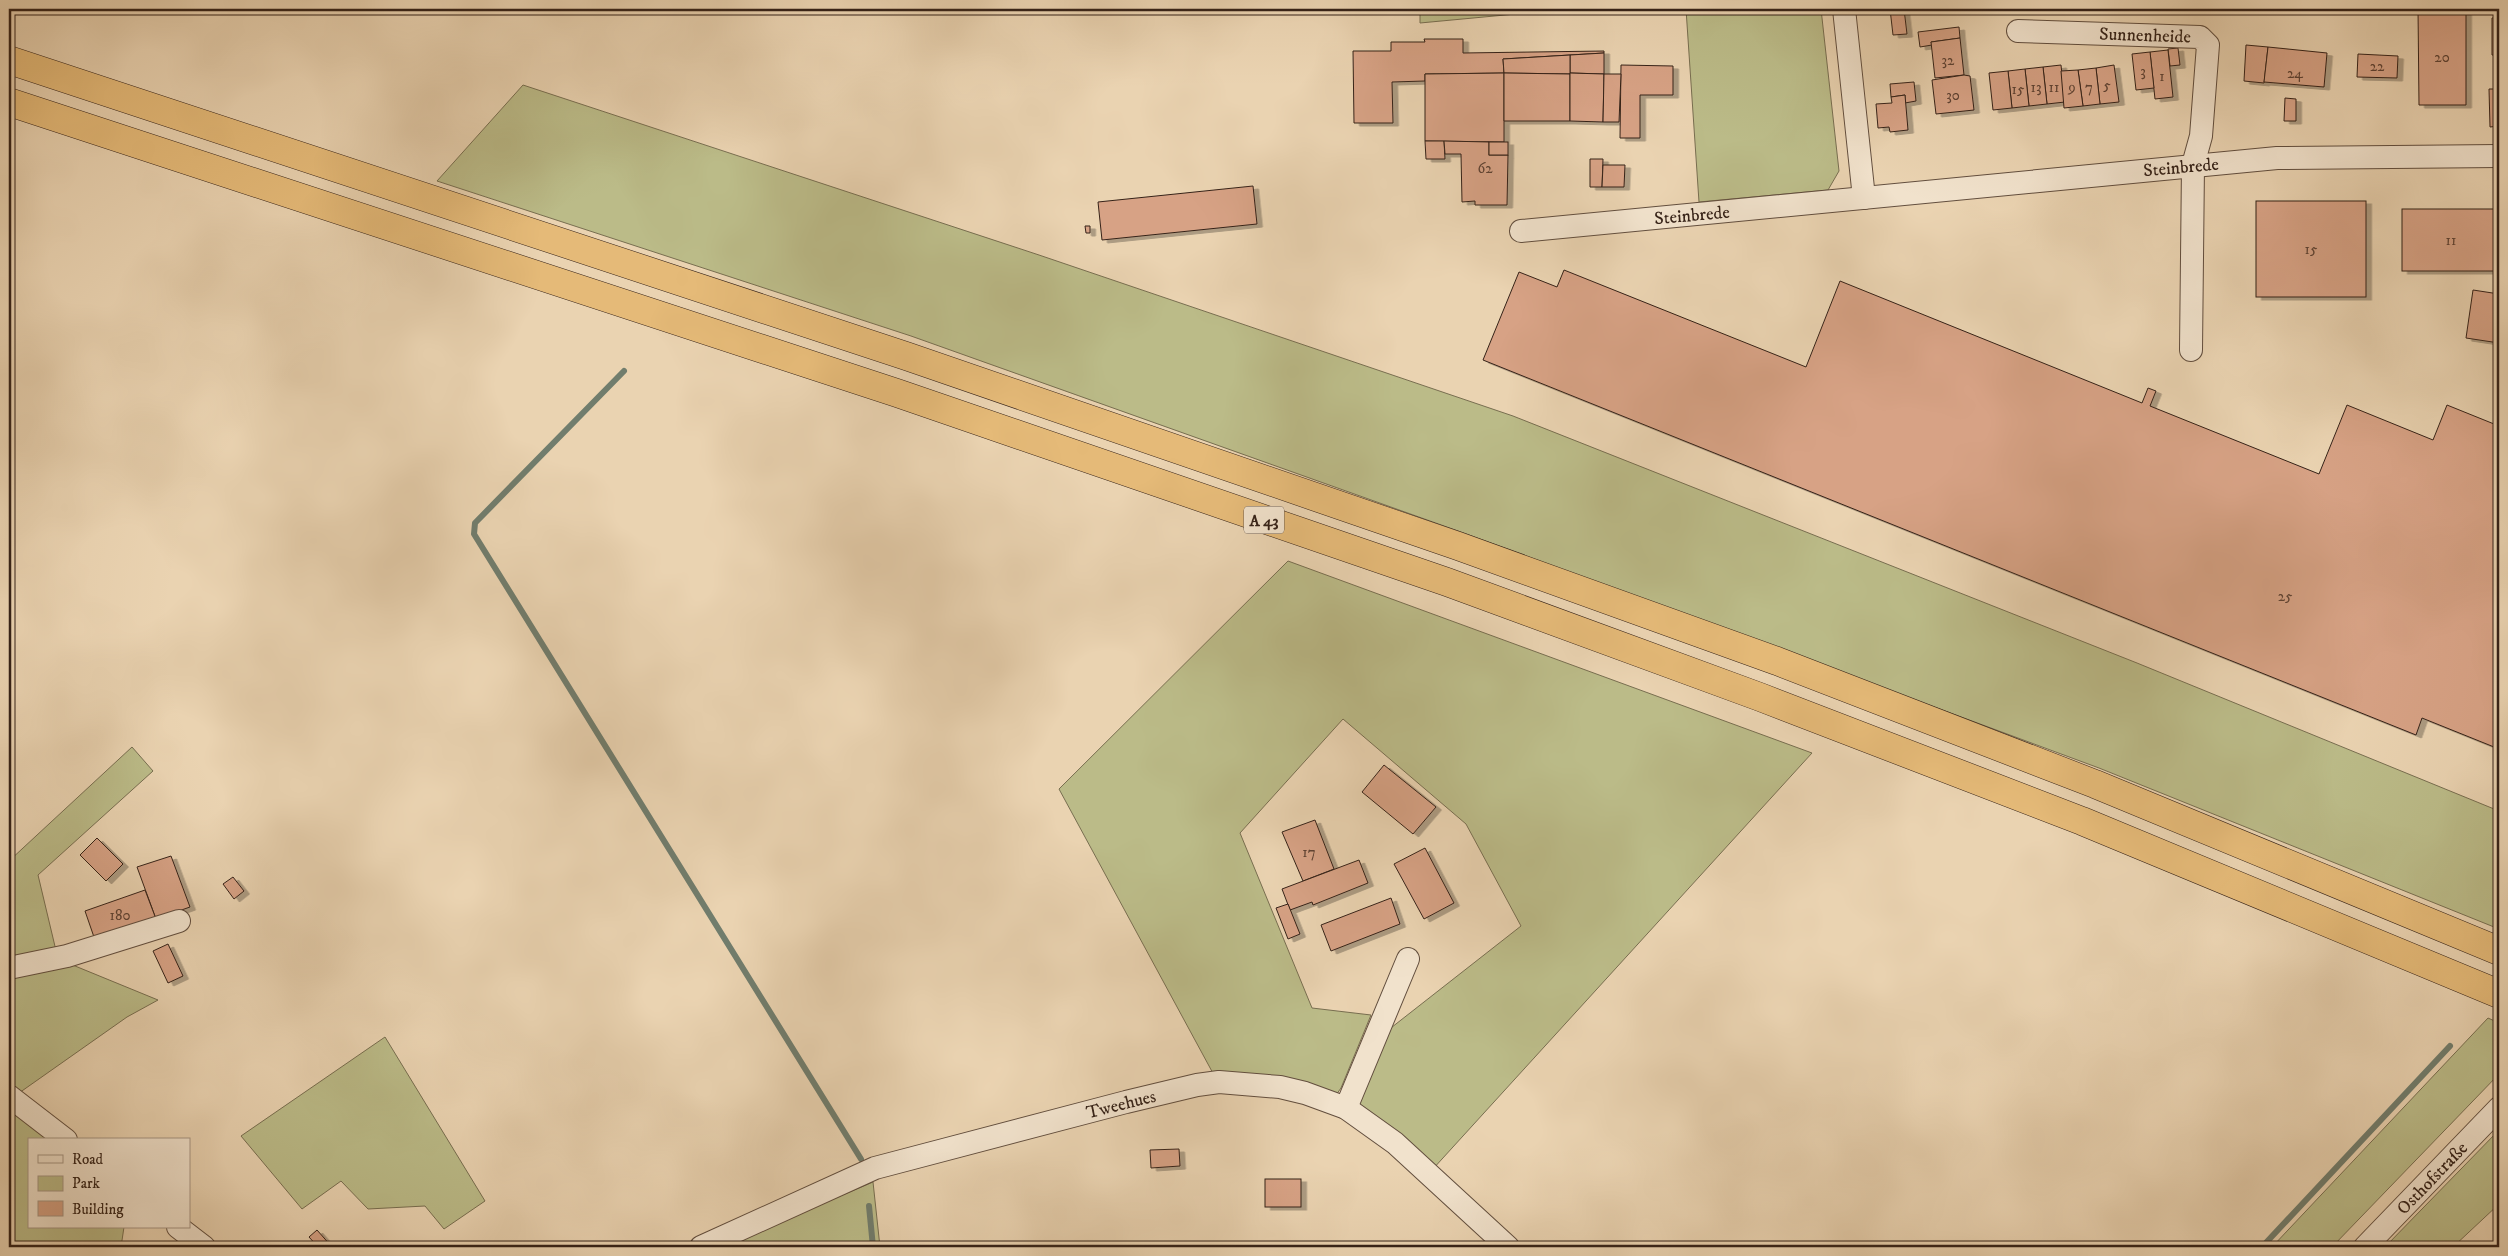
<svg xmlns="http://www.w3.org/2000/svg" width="2508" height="1256" font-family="'IM FELL DW Pica',serif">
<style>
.green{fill:#bb8;stroke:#786e50}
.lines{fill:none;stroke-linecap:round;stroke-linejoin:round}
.stream{stroke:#717d6d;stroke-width:6}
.building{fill:#d7a285;stroke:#352218;filter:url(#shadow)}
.minor-casing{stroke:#624e3e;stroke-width:24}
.highway-casing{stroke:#352218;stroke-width:29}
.minor{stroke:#f1e2cc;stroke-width:22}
.highway{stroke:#e5ba78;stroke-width:28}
.labels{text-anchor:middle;stroke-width:5;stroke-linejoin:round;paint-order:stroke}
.number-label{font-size:15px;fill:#5e4233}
.shield{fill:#f1e2cc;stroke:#6d5c4e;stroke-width:1}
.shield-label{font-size:16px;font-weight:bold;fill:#352218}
.street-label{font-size:18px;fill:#352218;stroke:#f1e2cc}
</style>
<defs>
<filter id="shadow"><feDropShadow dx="5.5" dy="3" stdDeviation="0" flood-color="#0004"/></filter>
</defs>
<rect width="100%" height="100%" fill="#ead3b1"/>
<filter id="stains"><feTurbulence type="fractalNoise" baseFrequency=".004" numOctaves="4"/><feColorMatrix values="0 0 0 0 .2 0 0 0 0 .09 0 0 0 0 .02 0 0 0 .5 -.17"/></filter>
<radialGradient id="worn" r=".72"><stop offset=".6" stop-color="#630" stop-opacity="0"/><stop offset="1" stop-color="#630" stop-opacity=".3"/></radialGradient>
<!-- green -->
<g class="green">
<polygon points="1420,9 1569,9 1420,23"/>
<polygon points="1686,9 1821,9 1839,171 1828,190 1699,202"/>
<polygon points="523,85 1039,255 1513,416 2137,663 2499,811 2499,929 2099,768 1461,532 911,336 437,181"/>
<polygon points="1288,561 1812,753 1432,1170 1357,1104 1387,1031 1521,926 1466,824 1343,719 1240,833 1312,1008 1371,1015 1341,1088 1336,1095 1215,1077 1059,789"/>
<polygon points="132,747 153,771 38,875 58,959 158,1000 127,1017 19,1093 9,1085 9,861"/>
<polygon points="2488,1018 2499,1023 2499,1074 2332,1247 2272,1247"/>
<polygon points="385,1037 485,1201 444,1229 425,1206 368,1209 341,1181 302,1209 241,1136"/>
<polygon points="9,1105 53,1140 29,1140 29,1227 124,1227 121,1247 9,1247"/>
<polygon points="2499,1130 2499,1204 2453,1247 2385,1247"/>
<polygon points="873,1182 880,1247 720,1247"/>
</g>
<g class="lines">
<!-- stream -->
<g class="stream">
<polyline points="624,371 475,523 474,534 861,1159"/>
<polyline points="869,1206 873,1247"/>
<polyline points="2262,1247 2450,1046"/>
</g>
</g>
<!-- building -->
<g class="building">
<polygon points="1890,9 1904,9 1907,34 1893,35"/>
<polygon points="2418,9 2466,9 2466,105 2419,105"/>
<polygon points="2499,17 2499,55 2492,55 2492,18"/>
<polygon points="1959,27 1960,38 1931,42 1932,45 1920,47 1918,32"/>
<polygon points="1960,38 1964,75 1935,78 1931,42"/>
<polygon points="1424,39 1463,39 1463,53 1604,51 1604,53 1503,59 1504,73 1425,74 1425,81 1392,82 1393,123 1354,123 1353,51 1391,51 1391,42 1425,42"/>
<polygon points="2246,45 2268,47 2264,83 2244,81"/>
<polygon points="2268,47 2327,53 2324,87 2264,82"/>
<polygon points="2178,48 2180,65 2170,66 2168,49"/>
<polygon points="2168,50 2173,97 2155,99 2150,52"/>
<polygon points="2150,52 2154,88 2136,90 2132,54"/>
<polygon points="1604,53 1604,74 1570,73 1570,55"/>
<polygon points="2358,54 2398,56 2397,78 2357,77"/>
<polygon points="1570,55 1570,74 1504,73 1503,59"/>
<polygon points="1621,65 1673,66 1673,95 1640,95 1640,138 1620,138"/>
<polygon points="2061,65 2065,102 2047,104 2043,67"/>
<polygon points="2114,65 2119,102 2100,104 2096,68"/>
<polygon points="2043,67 2047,104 2029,106 2025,69"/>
<polygon points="2096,68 2100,104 2083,106 2078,70"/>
<polygon points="2025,69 2029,106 2012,108 2008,71"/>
<polygon points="2078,70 2083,106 2064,108 2061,71"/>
<polygon points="2008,71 2012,108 1993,110 1989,73"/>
<polygon points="1504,73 1504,142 1425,141 1425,74"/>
<polygon points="1504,73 1570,74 1570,121 1504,121"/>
<polygon points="1570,73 1604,74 1603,122 1570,121"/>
<polygon points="1604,74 1621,74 1619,122 1603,122"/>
<polygon points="1964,75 1970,76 1974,110 1936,114 1932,80"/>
<polygon points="1914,82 1916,101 1905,103 1905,95 1891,97 1890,84"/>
<polygon points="2489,89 2499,89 2499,126 2490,127"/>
<polygon points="1905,95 1908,130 1890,132 1889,127 1878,128 1876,104 1892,103 1891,97"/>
<polygon points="2285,98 2296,99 2296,121 2284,121"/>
<polygon points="1425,141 1444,141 1445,159 1426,159"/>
<polygon points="1444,141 1489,142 1489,155 1508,155 1507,205 1475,205 1475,201 1462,202 1461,154 1445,154"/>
<rect x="1489" y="142" width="19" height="13"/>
<polygon points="1590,159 1603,159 1602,187 1590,187"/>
<polygon points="1603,165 1625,165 1624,187 1602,187"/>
<polygon points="1253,186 1257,224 1102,240 1098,202"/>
<rect x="2256" y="201" width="110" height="96"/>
<rect x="2402" y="209" width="97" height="62"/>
<polygon points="1085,226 1090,226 1090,233 1086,233"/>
<polygon points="1564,270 1806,367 1840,281 2142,403 2148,388 2156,391 2150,406 2319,474 2347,405 2433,440 2447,405 2499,426 2499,749 2422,718 2416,735 1483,360 1519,272 1557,287"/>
<polygon points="2473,290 2499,294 2499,343 2466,338"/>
<polygon points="1384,765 1436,807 1413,834 1362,792"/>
<polygon points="1315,820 1334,869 1303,881 1282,832"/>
<polygon points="97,838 123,864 106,881 80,855"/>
<polygon points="1425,848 1454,903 1424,919 1394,864"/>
<polygon points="171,856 190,907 156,919 137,867"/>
<polygon points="1359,860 1368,883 1313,905 1312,902 1290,910 1282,889"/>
<polygon points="233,877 244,891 234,899 223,884"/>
<polygon points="145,890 156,919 95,940 85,911"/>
<polygon points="1391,898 1400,924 1331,951 1321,925"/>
<polygon points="1288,904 1300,934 1288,939 1276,908"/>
<polygon points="168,944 183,976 168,983 153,951"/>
<polygon points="1179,1149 1180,1166 1151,1168 1150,1150"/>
<rect x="1265" y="1179" width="36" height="28"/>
<polygon points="317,1230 332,1247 318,1247 309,1237"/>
</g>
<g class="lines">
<defs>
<g id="minor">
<polyline points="1844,9 1864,198"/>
<polyline points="2018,31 2200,37 2208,45 2201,136 2193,165 2191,350"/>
<polyline points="1521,231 2277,158 2499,156"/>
<polyline points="9,968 67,956 179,921"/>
<polyline points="9,1096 66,1140"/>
<polyline points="1346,1108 1408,959"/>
<polyline points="178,1227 204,1247"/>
<polyline points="701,1247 875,1168 1126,1102 1197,1085 1219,1082 1280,1087 1305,1093 1346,1108 1395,1143 1508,1247"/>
<polyline points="2365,1247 2499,1108"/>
</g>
<g id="highway">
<polyline points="9,60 906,356 1458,546 1777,661 2095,784 2499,951"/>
<polyline points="9,102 897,393 1447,582 1760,697 2082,821 2499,994"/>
</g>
</defs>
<!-- minor casing -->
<use href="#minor" class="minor-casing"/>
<!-- highway casing -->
<use href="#highway" class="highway-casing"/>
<!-- minor -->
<use href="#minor" class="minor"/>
<!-- highway -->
<use href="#highway" class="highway"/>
</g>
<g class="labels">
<!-- number labels -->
<g class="number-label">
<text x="2442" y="62">20</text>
<text x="1948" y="65">32</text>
<text x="2377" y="71">22</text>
<text x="2143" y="76">3</text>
<text x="2295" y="78">24</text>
<text x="2162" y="81">1</text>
<text x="2107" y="90">5</text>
<text x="2036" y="92">13</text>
<text x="2054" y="92">11</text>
<text x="2072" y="92">9</text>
<text x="2089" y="92">7</text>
<text x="2018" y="94">15</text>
<text x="1953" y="100">30</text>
<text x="1485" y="173">62</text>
<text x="2451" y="245">11</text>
<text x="2311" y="254">15</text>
<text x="2285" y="601">25</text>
<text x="1309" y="857">17</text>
<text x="120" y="920">180</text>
</g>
<!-- shield labels -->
<rect class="shield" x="1244" y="506.5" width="40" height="27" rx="4"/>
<g class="shield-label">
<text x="1264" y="526">A 43</text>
</g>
<!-- street labels -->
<g class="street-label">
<text transform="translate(2145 35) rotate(2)" y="6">Sunnenheide</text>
<text transform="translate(2181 167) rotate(-5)" y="6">Steinbrede</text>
<text transform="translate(1692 215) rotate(-5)" y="6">Steinbrede</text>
<text transform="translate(1121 1104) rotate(-14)" y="6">Tweehues</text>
<text transform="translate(2432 1178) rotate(-46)" y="6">Osthofstraße</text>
</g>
</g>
<!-- margin -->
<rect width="2508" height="1256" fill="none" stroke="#ead3b1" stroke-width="30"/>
<rect x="10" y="10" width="2488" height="1236" fill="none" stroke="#352218" stroke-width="2.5"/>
<rect x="15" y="15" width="2478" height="1226" fill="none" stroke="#352218"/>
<!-- legend -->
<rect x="28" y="1138" width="162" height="90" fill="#f1e2cc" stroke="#a69584"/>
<rect x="38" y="1155" width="25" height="8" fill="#f1e2cc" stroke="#a69584"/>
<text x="72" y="1164" font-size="15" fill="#352218">Road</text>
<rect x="38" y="1176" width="25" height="15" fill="#bbbb88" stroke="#a69584"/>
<text x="72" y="1188" font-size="15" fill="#352218">Park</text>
<rect x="38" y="1201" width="25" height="15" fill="#d7a285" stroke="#a69584"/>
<text x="72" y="1214" font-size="15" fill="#352218">Building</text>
<rect width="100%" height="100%" filter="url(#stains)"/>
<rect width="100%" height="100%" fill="url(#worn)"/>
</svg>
